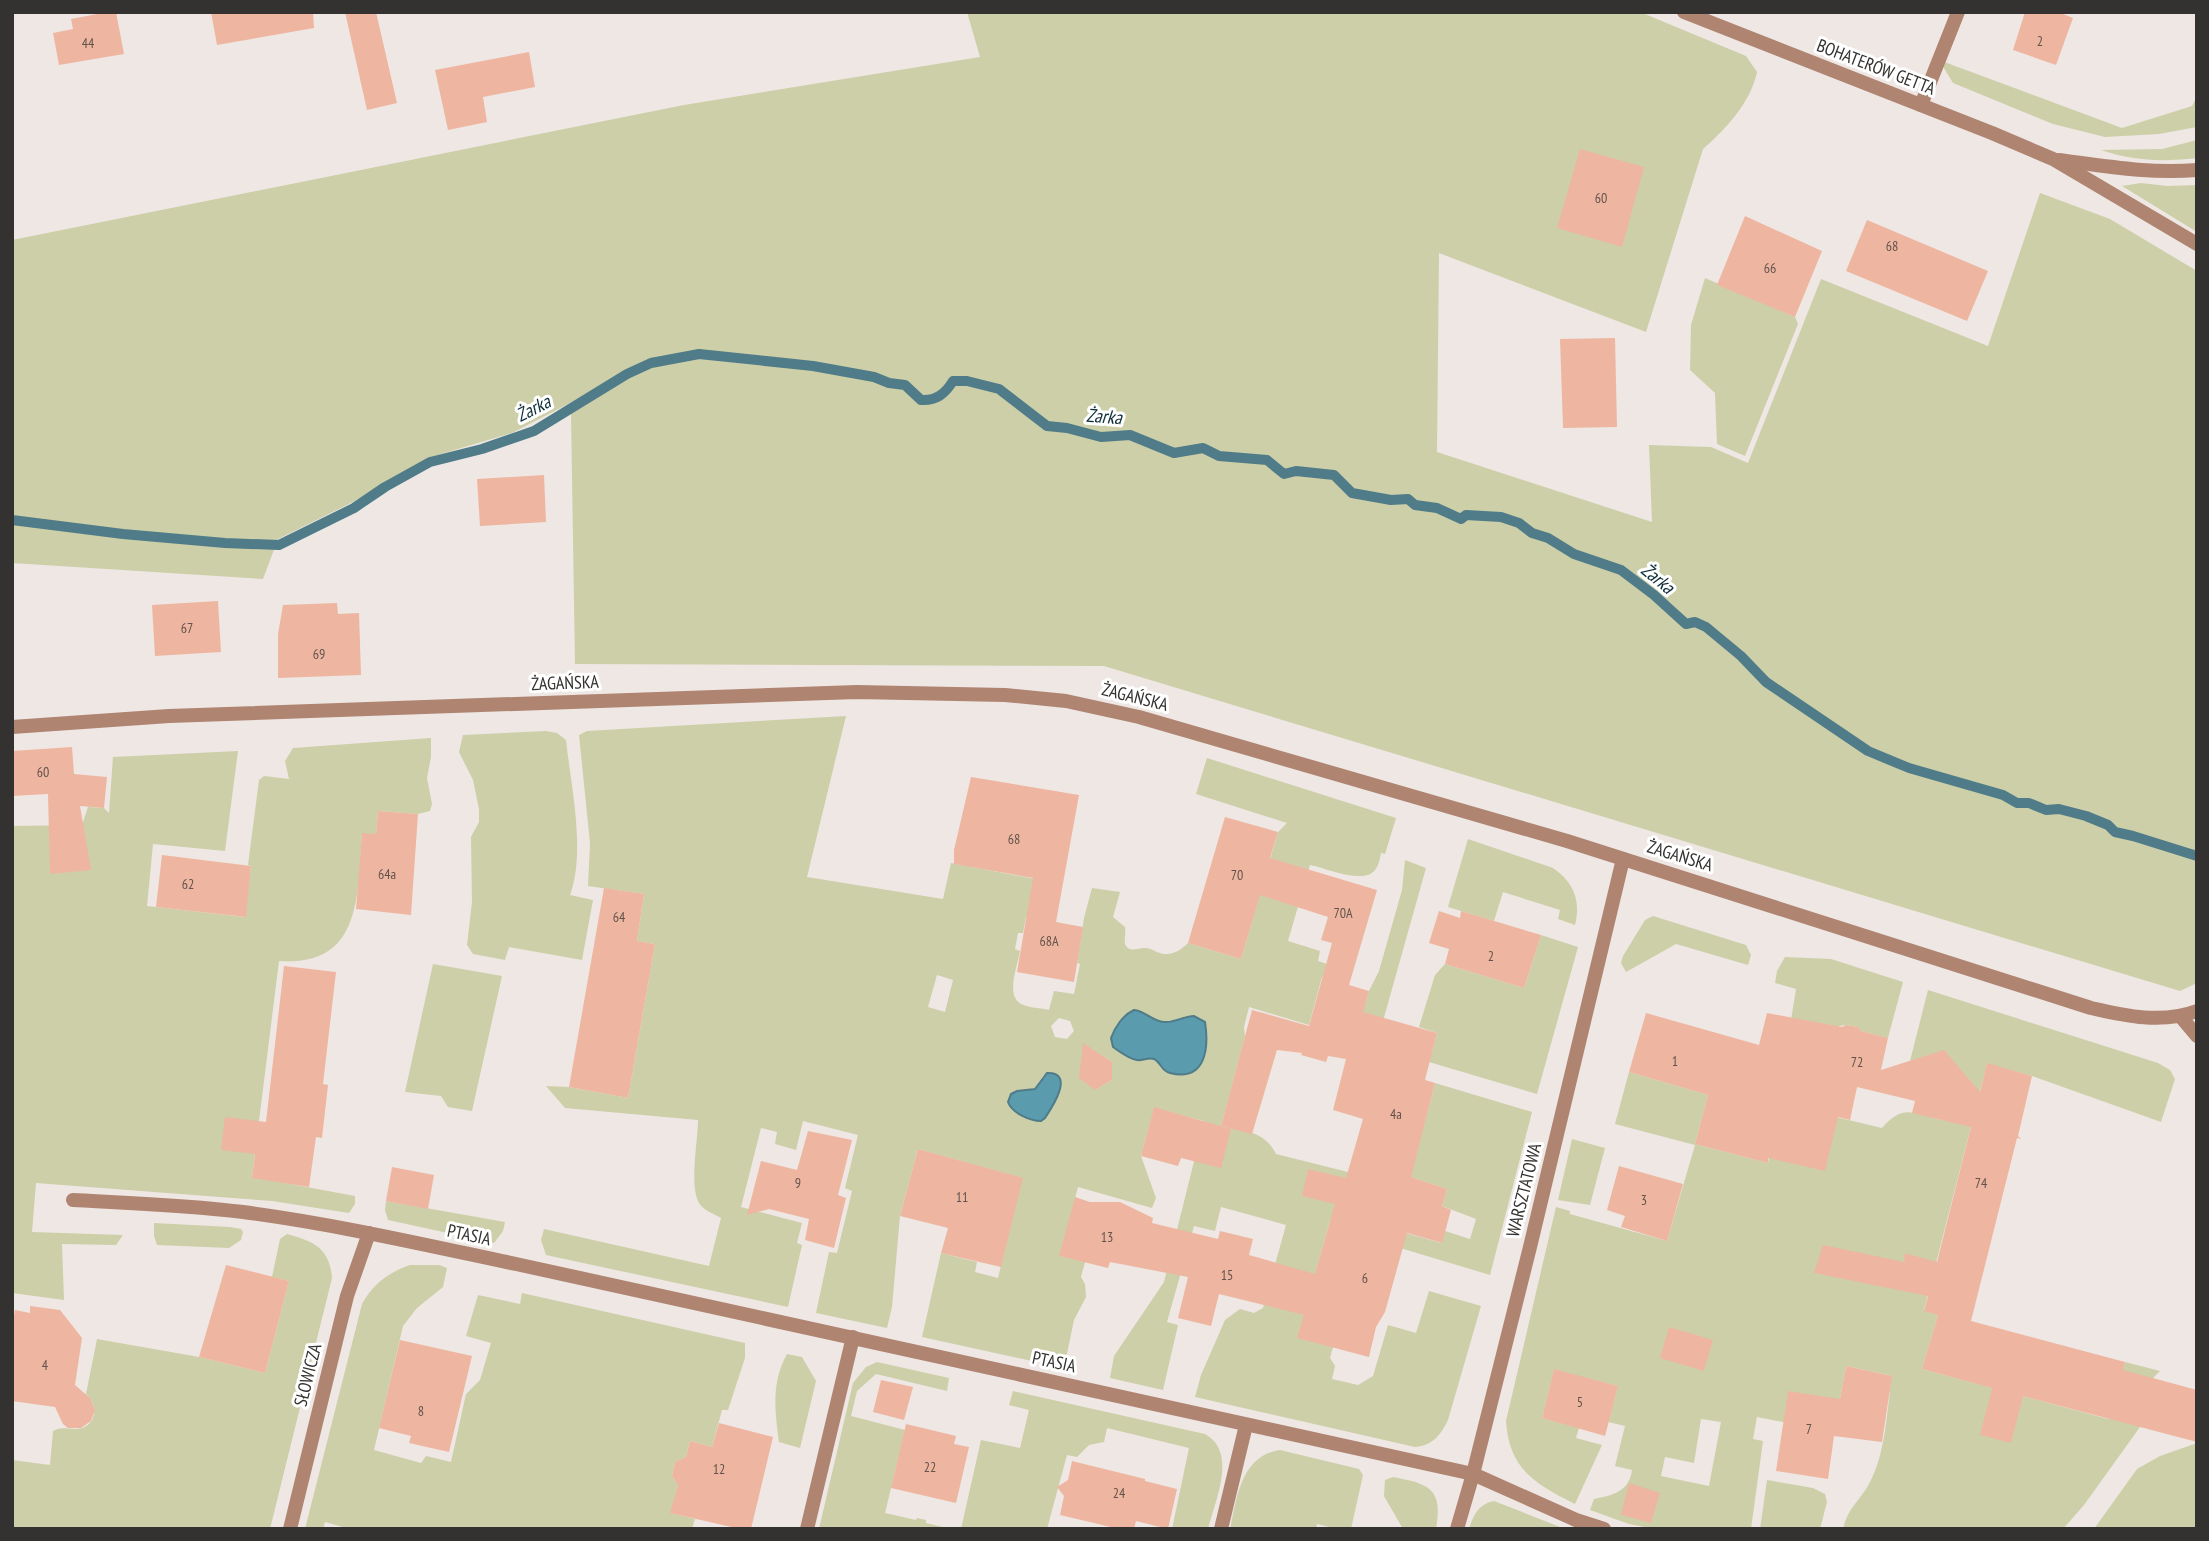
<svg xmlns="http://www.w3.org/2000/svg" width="2209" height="1541" font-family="'PT Sans Narrow',sans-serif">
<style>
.green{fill:#cdcfa8;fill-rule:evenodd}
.water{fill:#5a9bae;stroke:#4f7c88;stroke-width:2}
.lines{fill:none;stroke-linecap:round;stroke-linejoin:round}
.stream{stroke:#4f7c88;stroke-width:10}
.building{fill:#eeb6a0}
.minor{stroke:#af8471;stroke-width:14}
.tertiary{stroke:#af8471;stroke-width:14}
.labels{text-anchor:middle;stroke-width:6;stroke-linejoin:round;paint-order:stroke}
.number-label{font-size:14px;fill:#62534c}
.street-label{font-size:18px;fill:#343230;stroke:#fff}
.water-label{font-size:19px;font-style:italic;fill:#0d2e37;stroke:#fff}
</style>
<rect width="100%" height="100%" fill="#eee7e4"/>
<!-- green -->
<g class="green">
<path d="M967 12H1640L1746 56 1757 72C1751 102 1726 129 1703 149L1646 332 1439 253 1437 452 1652 522 1649 445 1711 447 1748 463 1821 279 1988 346 2040 193 2110 219 2197 271V855L2133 835 2116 832 2109 824 2087 815 2060 808 2046 809 2030 802H2017L2004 794C1961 782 1917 773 1877 754 1851 743 1828 724 1805 708 1792 699 1777 691 1766 681 1747 664 1712 617 1687 623L1655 594 1621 570 1574 553 1548 538 1533 532 1519 522 1501 517 1466 514 1461 519 1437 507 1416 503 1408 498 1391 499 1352 492 1335 474 1296 470 1284 474 1268 459 1219 455 1202 446 1174 452 1131 434 1115 436 1101 435 1067 427 1048 424 1000 388 967 379 954 380C944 391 936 399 921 399L906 384 889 383 874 376 820 365 700 352 651 361 624 372 570 403 512 433 434 456 353 502 278 539 263 579 12 563V240L684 105 980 57Z"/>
<polygon points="1939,60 2122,128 2192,106 2197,96 2197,127 2159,134 2105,137 2053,124 1953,83"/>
<path d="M2197 140V158C2162 162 2134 161 2101 150L2162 149Z"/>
<polygon points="2141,183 2167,186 2197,185 2197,232 2122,186"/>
<polygon points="1705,278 1795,317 1798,324 1745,456 1717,444 1715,393 1690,370 1691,325"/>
<path d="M698 358 817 369 870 380 887 386 904 388 920 402C936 403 945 397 954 384L967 382 998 391 1047 427 1067 429 1101 438 1131 436 1174 454 1203 448 1219 456 1266 461 1284 475 1296 472 1334 475 1351 494 1391 501 1407 500 1415 505 1437 509 1461 520 1467 516 1500 519 1519 524 1532 534 1548 539 1574 554 1620 571 1652 595 1674 617 1686 625 1695 623 1705 628 1741 659 1763 683 1862 751 1909 771 2001 797 2016 805 2029 806 2046 813 2059 811 2085 818 2108 827 2114 835 2133 837 2197 859V983L2180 991 1104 666 575 664 571 414 630 377 653 366Z"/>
<path d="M846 716 807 877 943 899 951 863 1062 884 1032 918 1026 917 1023 933H1018L1015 949 1020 951C1018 965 1005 995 1021 1004 1029 1008 1041 1008 1049 1010L1054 991 1074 994 1080 964 1077 963 1084 918 1092 888 1120 892 1113 917 1125 927C1126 932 1124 940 1125 944 1129 954 1139 947 1146 948 1154 949 1159 955 1168 954 1176 953 1182 949 1188 943L1241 959 1278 832 1287 823 1196 794 1207 758 1396 818 1385 854 1381 853C1380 858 1379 865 1375 870 1364 885 1326 868 1310 865L1288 941 1320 951 1318 961 1345 970 1322 977 1309 1025 1249 1007 1244 1027 1245 1037 1221 1126C1245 1132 1264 1130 1276 1154L1348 1172 1384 1227 1441 1243 1445 1231 1470 1239 1476 1219 1442 1206 1447 1189 1405 1175 1414 1163 1435 1083 1532 1112 1490 1275 1347 1232 1330 1221 1310 1293 1333 1347 1330 1358 1335 1366 1332 1379 1358 1385 1373 1376 1388 1325 1416 1333 1429 1291 1481 1306 1448 1420C1440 1436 1433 1445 1415 1447L1195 1397 1201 1375 1225 1320 1240 1309 1254 1313 1263 1308 1286 1225 1221 1207 1215 1231 1194 1226 1167 1322 1178 1325 1163 1390 1110 1378 1114 1356 1164 1282 1204 1121 1154 1108 1141 1156 1156 1198 1152 1208 1078 1187 1060 1256 1085 1262 1081 1277 1085 1284 1086 1297 1074 1320 1064 1368 922 1337 941 1253 977 1262 975 1272 998 1278 1022 1178 918 1149 900 1216 892 1307 887 1328 816 1313 829 1252 837 1253 852 1191 845 1188 858 1135 803 1121 796 1150 775 1144 777 1132 761 1128 741 1207 802 1223 797 1243 802 1245 788 1307 546 1255 541 1240 544 1229 709 1266 721 1218C714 1214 703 1210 699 1203 689 1185 698 1141 698 1120L565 1108 546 1086 569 1087 628 1098 655 944 637 941 644 894 588 886 590 843 579 735 587 731ZM937 975 953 980 945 1012 928 1007ZM1144 1013C1164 1027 1162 1019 1182 1020 1190 1020 1198 1022 1205 1022L1206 1055 1161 1068C1156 1058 1151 1058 1140 1060L1111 1038 1115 1028 1127 1014ZM1059 1018 1070 1021 1074 1031 1067 1039 1055 1037 1051 1026ZM1096 1052 1112 1062V1080L1095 1090ZM1044 1075 1031 1119 1013 1110 1017 1091 1035 1088Z"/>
<path d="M546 731 557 733 566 740C571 787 586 851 570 895L593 900 582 960 509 947 505 960 473 954 467 945 472 902 471 837 479 822V809L473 780 459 752 463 735Z"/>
<path d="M431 738V757L427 778 432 804 430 811 418 814 378 811 376 834H362C357 894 363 967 279 961L252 1177 355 1196V1204L349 1213 272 1201 36 1183 32 1232 123 1235 116 1245 62 1244 64 1300 12 1293V826L82 825 88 807 104 808 109 813 113 757 238 751 225 851 153 844 147 906 245 917 251 866 248 865 259 780 264 776 289 779 285 761 293 748Z"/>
<path d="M1468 839 1553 868C1574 882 1581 901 1575 925L1558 919 1560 910 1503 892 1494 921 1448 907Z"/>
<polygon points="1405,860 1426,868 1376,1046 1354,1039 1369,991 1379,971 1402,890"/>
<polygon points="1653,916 1746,945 1751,955 1748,965 1676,944 1626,972 1621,963 1623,956 1645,920"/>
<polygon points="1541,935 1578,947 1537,1094 1429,1062 1437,1033 1419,1027 1435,975 1445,964 1524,988"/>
<path d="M1785 957 1831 959 1903 982 1888 1038 1861 1031 1858 1027 1846 1025 1839 1026 1819 1113 1882 1128C1903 1104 1913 1113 1941 1120L1908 1069 1928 990 2158 1063 2170 1070 2175 1079 2161 1122 2032 1076 1987 1064 1924 1310 1938 1315 1922 1369 2108 1419 2125 1362 2160 1371 2153 1378 2140 1427 2084 1505 2063 1529H1843C1848 1507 1861 1500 1870 1482 1884 1456 1886 1421 1890 1392L1885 1390 1888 1375 1846 1366 1840 1399 1783 1422 1757 1417 1753 1439 1763 1441 1751 1529H1655L1629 1524 1590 1510 1594 1499C1613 1495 1629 1492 1632 1470L1615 1466 1625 1426 1608 1422 1618 1386 1554 1370 1542 1418 1579 1428 1576 1438 1602 1445 1575 1504C1536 1484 1509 1470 1506 1421L1556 1207 1570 1211V1214L1667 1241 1695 1145 1615 1124 1629 1072 1708 1095 1695 1144 1768 1163 1796 989 1775 983 1777 971ZM1701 1419 1721 1422 1709 1486 1661 1476 1665 1457 1694 1463Z"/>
<polygon points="433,964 502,976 472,1111 448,1107 441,1096 405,1092"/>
<polygon points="1572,1139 1605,1148 1590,1205 1558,1200"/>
<polygon points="386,1201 505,1222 503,1231 494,1243 388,1220 385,1210"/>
<polygon points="154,1223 230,1227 241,1229 243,1232 241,1240 229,1248 157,1245 154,1236"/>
<path d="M287 1234C313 1241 330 1248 332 1278L270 1529H12V1460L50 1465 53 1431C63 1425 71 1431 82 1428 98 1422 97 1404 86 1394L97 1339 199 1357 265 1373 289 1281 272 1277 280 1239Z"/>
<path d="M410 1265H439L447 1268 443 1287 417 1308 403 1326 374 1450 421 1463 426 1456 451 1462 466 1394 480 1380 491 1343 466 1336 478 1295 520 1304 522 1293 745 1343V1358L728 1410H722L712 1447 690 1441 686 1457 675 1462 672 1476 678 1485 671 1513 695 1519 692 1529H350L325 1522 323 1529H305L362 1304C373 1284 389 1272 410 1265Z"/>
<path d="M787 1354 802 1357 816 1381 800 1448 779 1442C775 1410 771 1383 787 1354Z"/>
<polygon points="877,1362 949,1378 947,1391 876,1374 857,1391 851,1416 905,1430 885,1513 916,1520 917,1518 926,1520 926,1523 951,1529 819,1529 853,1383 866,1367"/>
<path d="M1013 1391 1205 1434C1238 1452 1215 1501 1208 1529H1172L1189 1448 1107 1428 1104 1442 1089 1445 1077 1457 1067 1455 1047 1529H961L981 1440 1020 1448 1029 1410 1009 1405Z"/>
<polygon points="2197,1443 2197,1529 2094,1529 2137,1469 2160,1456"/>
<path d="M1280 1450 1359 1469 1363 1475 1351 1529H1337L1317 1524 1316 1529H1230C1237 1497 1241 1456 1280 1450Z"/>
<path d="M1393 1477C1429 1484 1443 1488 1436 1529H1403L1384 1496 1385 1480Z"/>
<polygon points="1767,1480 1813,1488 1825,1494 1827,1502 1820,1529 1760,1529"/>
<path d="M1494 1501 1565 1529H1469C1473 1515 1479 1504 1494 1501Z"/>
</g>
<!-- water -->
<g class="water">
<path d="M1134 1010C1146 1011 1154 1023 1166 1022 1176 1022 1185 1016 1194 1016L1205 1022C1209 1048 1206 1082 1170 1073 1161 1071 1161 1062 1154 1059 1148 1057 1143 1061 1137 1060 1129 1059 1120 1052 1113 1047L1111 1038C1115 1027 1123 1015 1134 1010Z"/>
<path d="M1047 1073C1075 1072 1053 1106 1045 1118L1041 1121C1030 1121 1012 1113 1008 1102L1011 1094 1017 1091 1035 1089Z"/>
</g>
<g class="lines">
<!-- stream -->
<path class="stream" d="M12 520 123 534 225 543 279 545 354 508 385 487 430 462 482 449 534 431 627 374 651 363 699 354 813 366 874 377 889 383 905 385 921 400C936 401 945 394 953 381H967L999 389 1047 426 1067 428 1101 437 1130 435 1174 453 1203 448 1219 456 1267 460 1284 474 1296 471 1334 475 1352 493 1391 500 1408 499 1415 505 1437 508 1461 519 1466 515 1501 517 1519 523 1532 533 1548 538 1574 554 1621 570 1654 595 1686 624 1695 622 1706 627 1741 656 1766 682 1868 751 1909 768 2003 795 2017 803H2029L2046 810 2059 809 2086 816 2108 825 2115 832 2133 836 2197 856"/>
</g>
<!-- building -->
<g class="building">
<polygon points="108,12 116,12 124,54 59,65 53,33 73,29 71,19"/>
<polygon points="211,12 313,12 314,28 217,45"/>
<polygon points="345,12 376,12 397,103 367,110"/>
<polygon points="2025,12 2058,12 2073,18 2056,65 2013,50"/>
<polygon points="529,52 535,87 483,97 487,122 448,130 435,70"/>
<polygon points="1580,149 1644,167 1622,247 1557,228"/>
<polygon points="1745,216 1822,251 1795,317 1717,285"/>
<polygon points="1867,220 1988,271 1967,321 1846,271"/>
<polygon points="1615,338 1617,427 1563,428 1560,339"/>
<polygon points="544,475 546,522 480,526 477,479"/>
<polygon points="218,601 221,652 155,656 152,605"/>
<polygon points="337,603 338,614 359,613 361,675 278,678 278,634 283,605"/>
<polygon points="72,747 74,774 107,777 104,808 80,806 91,870 50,874 48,794 12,796 12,751"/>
<polygon points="971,777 1079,795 1056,922 1083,927 1074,982 1017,972 1033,878 954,864 954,850"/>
<polygon points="378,811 418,814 411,915 356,909 362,833 376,834"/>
<polygon points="1225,817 1278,832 1270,858 1377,890 1349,985 1369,991 1363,1012 1437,1033 1425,1080 1435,1083 1411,1177 1447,1189 1442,1206 1451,1210 1442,1243 1407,1233 1385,1312 1376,1327 1369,1357 1297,1338 1304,1315 1219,1294 1211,1326 1178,1318 1188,1277 1110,1262 1108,1268 1059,1256 1075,1197 1090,1202 1120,1202 1153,1218 1152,1223 1218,1239 1220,1231 1253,1239 1249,1255 1315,1274 1335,1204 1302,1196 1308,1169 1346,1178 1363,1119 1333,1110 1346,1059 1328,1056 1326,1062 1301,1055 1302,1053 1277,1050 1252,1134 1221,1126 1252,1010 1309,1026 1332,943 1321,940 1328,917 1260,895 1241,959 1188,943"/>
<polygon points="162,855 251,866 246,917 156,907"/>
<polygon points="604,888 644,894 637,941 655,944 628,1098 569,1087"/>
<polygon points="1439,911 1460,918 1461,911 1541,935 1524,988 1445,964 1449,949 1429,943"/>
<polygon points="284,966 336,972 323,1084 328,1085 322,1138 316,1137 309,1187 252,1178 255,1154 221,1150 225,1117 266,1122"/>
<polygon points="1646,1013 1759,1045 1767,1013 1842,1027 1846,1025 1858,1027 1861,1031 1888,1038 1881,1070 1944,1050 1980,1092 1987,1063 2032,1076 2018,1136 2021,1139 2017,1138 1971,1321 2125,1362 2123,1370 2197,1390 2197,1442 2023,1396 2011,1443 1980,1435 1992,1388 1922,1369 1938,1315 1924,1311 1928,1296 1814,1273 1823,1245 1904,1262 1905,1253 1937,1262 1971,1127 1912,1113 1915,1101 1857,1087 1850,1120 1838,1117 1825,1171 1768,1158 1768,1163 1695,1144 1708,1095 1629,1072"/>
<polygon points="1083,1043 1112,1062 1112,1080 1095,1090 1079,1078"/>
<polygon points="1154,1107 1231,1129 1221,1168 1181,1158 1178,1166 1141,1156"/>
<polygon points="808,1131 852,1140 838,1195 846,1198 834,1248 805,1240 809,1219 769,1209 747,1215 761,1161 797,1170"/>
<polygon points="918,1149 1023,1178 1001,1267 941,1253 948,1228 900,1216"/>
<polygon points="1619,1166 1683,1184 1667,1241 1621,1227 1625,1216 1607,1210"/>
<polygon points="392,1167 434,1175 428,1209 386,1201"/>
<polygon points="226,1265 289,1281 265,1373 199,1357"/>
<polygon points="30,1306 60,1310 82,1338 75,1385 90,1398 95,1410 91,1421 81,1428 68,1428 63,1424 55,1407 12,1401 12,1327 15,1310 30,1313"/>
<polygon points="1669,1327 1713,1340 1704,1371 1660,1358"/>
<polygon points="400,1340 472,1356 449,1452 409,1443 411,1436 379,1428"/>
<polygon points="1846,1366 1892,1376 1882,1442 1834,1436 1828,1479 1776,1471 1788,1391 1840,1399"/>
<polygon points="1554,1369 1618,1386 1605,1436 1542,1418"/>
<polygon points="881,1380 913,1387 904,1420 873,1412"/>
<polygon points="719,1423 773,1437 751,1529 740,1529 670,1513 678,1485 672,1476 675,1462 686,1457 690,1441 712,1447"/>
<polygon points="906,1424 956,1436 954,1444 969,1447 956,1503 891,1488"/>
<polygon points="1072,1461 1145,1479 1145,1481 1177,1489 1168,1529 1136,1521 1134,1529 1119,1529 1060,1515 1064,1496 1057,1487 1068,1480"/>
<polygon points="1629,1483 1660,1493 1651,1523 1621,1515"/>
</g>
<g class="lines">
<!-- minor -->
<g class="minor">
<polyline points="1921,105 1958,12"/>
<polyline points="2181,1017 2197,1036"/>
<path d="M73 1200C130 1203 187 1205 243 1212 335 1224 426 1245 516 1264L1473 1474 1576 1520 1604 1529"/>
<polyline points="290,1529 347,1296 369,1233"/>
<polyline points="807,1529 853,1337"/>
<polyline points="1221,1529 1246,1425"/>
<polyline points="1457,1529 1473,1474 1530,1247 1623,859"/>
</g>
<!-- tertiary -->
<g class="tertiary">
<polyline points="1684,12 1992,133 2053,159 2197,244"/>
<path d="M2059 160C2105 166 2150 174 2197 170"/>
<path d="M12 727 169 716 857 692 1005 695 1066 701 1139 717 1567 841 2091 1008C2126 1016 2162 1024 2197 1011"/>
</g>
</g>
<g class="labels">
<!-- number labels -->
<g class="number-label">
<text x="2040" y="46">2</text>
<text x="88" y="48">44</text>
<text x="1601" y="203">60</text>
<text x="1892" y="251">68</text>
<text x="1770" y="273">66</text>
<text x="187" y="633">67</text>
<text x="319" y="659">69</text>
<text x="43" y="777">60</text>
<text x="1014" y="844">68</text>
<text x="387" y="879">64a</text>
<text x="1237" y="880">70</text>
<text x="188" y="889">62</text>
<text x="1343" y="918">70A</text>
<text x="619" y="922">64</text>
<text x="1049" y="946">68A</text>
<text x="1491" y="961">2</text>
<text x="1675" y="1066">1</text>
<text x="1857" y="1067">72</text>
<text x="1396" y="1119">4a</text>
<text x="798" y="1188">9</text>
<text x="1981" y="1188">74</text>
<text x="962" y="1202">11</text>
<text x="1644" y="1205">3</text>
<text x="1107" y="1242">13</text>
<text x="1227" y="1280">15</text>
<text x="1365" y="1283">6</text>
<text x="45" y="1370">4</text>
<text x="1580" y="1407">5</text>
<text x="421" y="1416">8</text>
<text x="1809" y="1434">7</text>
<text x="930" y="1472">22</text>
<text x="719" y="1474">12</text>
<text x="1119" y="1498">24</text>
</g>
<!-- street labels -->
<g class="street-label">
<text transform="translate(1876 67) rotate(21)" y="6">BOHATERÓW GETTA</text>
<text transform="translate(565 683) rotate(-2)" y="6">ŻAGAŃSKA</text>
<text transform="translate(1135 697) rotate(14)" y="6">ŻAGAŃSKA</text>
<text transform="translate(1680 856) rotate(17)" y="6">ŻAGAŃSKA</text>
<text transform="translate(1524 1190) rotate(-76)" y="6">WARSZTATOWA</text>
<text transform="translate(469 1235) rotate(12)" y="6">PTASIA</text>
<text transform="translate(1054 1362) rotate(12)" y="6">PTASIA</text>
<text transform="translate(308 1375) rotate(-76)" y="6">SŁOWICZA</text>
</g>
<!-- water labels -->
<g class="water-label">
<text transform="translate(533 408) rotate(-27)" y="7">Żarka</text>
<text transform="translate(1104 416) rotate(4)" y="7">Żarka</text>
<text transform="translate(1658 578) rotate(39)" y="7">Żarka</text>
</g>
</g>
<!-- border -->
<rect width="2209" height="1541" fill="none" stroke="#343230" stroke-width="28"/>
</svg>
